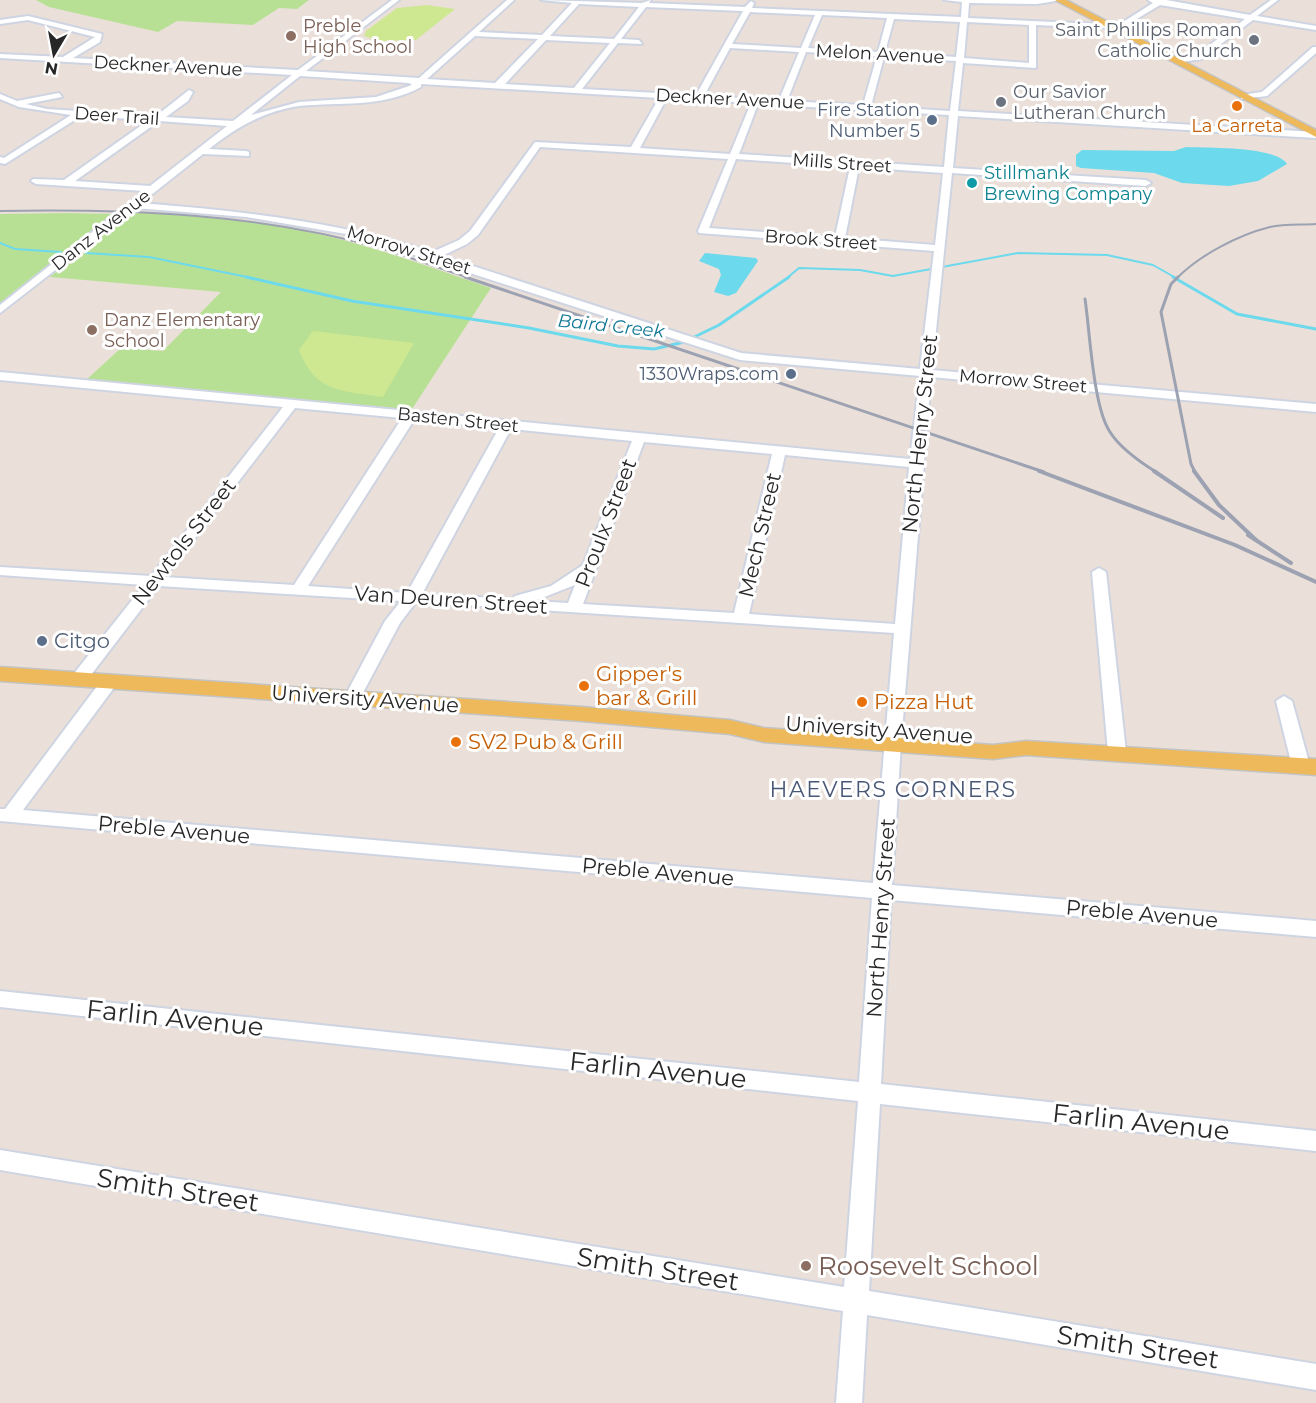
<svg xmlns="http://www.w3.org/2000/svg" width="1316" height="1403" font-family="Montserrat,sans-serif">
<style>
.green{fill:#b8e095}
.pitch{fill:#cee891}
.water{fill:#6cd9ec}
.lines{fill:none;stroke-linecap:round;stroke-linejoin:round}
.stream-far1{stroke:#6cd9ec;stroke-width:2}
.stream{stroke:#6cd9ec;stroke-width:3}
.minor-casing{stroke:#ced4e1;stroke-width:4}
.major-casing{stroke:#c3c3c3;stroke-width:3}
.minor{fill:#fff;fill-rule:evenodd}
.major{fill:#eeb95a;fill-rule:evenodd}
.rail-far2{stroke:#9ca2b2;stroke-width:2}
.rail-far1{stroke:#9ca2b2;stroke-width:3}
.rail{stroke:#9ca2b2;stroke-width:4}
.education-dot{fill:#8d6e63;stroke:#fff;stroke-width:2}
.worship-dot{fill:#6b7280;stroke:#fff;stroke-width:2}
.food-dot{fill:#e8710a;stroke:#fff;stroke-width:2}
.service-dot{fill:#5c6f8a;stroke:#fff;stroke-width:2}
.culture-dot{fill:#0f9aa8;stroke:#fff;stroke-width:2}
.labels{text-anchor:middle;stroke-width:6;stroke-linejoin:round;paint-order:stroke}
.far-education-label{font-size:18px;fill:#785e54;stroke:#fff;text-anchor:start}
.far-worship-label{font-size:18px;fill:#5b616d;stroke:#fff;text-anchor:end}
.far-street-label{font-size:18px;fill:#272727;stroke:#fff}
.far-service-label{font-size:18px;fill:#4e5e75;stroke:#fff;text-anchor:end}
.far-food-label{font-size:18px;fill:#c56008;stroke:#fff}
.far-culture-label{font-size:18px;fill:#0d838f;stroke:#fff;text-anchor:start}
.far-water-label{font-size:18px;font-style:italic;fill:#0f7694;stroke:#fff}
.street-label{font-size:21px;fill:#272727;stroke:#fff}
.service-label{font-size:21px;fill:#4e5e75;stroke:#fff;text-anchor:start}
.food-label{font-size:21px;fill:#c56008;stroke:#fff;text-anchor:start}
.neighbourhood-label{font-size:22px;letter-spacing:1.5px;fill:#495777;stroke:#fff}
.near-street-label{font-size:26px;fill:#272727;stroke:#fff}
.near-education-label{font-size:26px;fill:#785e54;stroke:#fff;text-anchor:start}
</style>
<rect width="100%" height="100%" fill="#eae0d9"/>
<!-- green -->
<g class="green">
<polygon points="36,0 309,0 297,9 279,8 253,25 177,21 158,32 49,7"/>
<path d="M129 212C201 214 276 222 347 241 396 254 443 272 491 288L410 412 86 380 121 348 163 351 221 292 50 277Z"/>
<polygon points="65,213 117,214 0,305 0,214"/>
</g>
<!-- pitch -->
<g class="pitch">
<polygon points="427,5 455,9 416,40 381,41 364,36 366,31 397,8"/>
<path d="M313 331 414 343 383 397C343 391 315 393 299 350Z"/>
</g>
<!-- water -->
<g class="water">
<path d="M1186 147C1208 148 1275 146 1287 164L1258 181 1229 186 1182 183 1154 173 1081 168 1076 166V155L1082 150 1174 151Z"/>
<polygon points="705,253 756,258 758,261 736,293 728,296 714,292 721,275 719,269 699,261"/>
</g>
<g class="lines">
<!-- stream-far1 -->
<g class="stream-far1">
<polyline points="0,243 15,249 61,252"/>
<polyline points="86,253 149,257 252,278"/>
<polyline points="787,278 799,268 860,270 893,276 1018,253 1107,255 1153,265 1176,278"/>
</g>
<!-- stream -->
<g class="stream">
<polyline points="246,277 352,301 529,328 618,346 654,349 684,342 719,325 789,277"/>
<polyline points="1173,277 1237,314 1316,329"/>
</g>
<defs>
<g id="minor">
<path d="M392 0H399L306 71 419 78 507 0H514L479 32 542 35 572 3 541 0 642 3 651 0 649 3 745 7 751 1 754 3 752 8 961 17 962 2 944 0H1062L1037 4 969 3 968 18 1098 24 1123 22 1153 3 1148 0H1166L1250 15 1271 0H1278L1257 16 1316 26V30L1253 20 1201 59 1176 63 1173 59 1196 55 1245 19 1160 5 1125 26 1098 28 1036 25V68L963 63 958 111 1316 132V138L958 116 953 168 1146 180 1151 183 1146 186 952 173 932 370 1316 404V412L931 377 901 744 892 885 1316 921V937L891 900 881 1084 1316 1131V1151L880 1104 869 1291 1316 1364V1390L867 1315 862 1403H836L843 1311 0 1170V1150L844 1287 858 1101 0 1007V991L859 1082 872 898 0 821V809H5L104 677H116L118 681 116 685 23 810 873 883 894 633 416 602 400 623 358 702 352 703 344 698 385 621 401 601 159 586 84 684 78 685 70 680 72 676 144 585 0 575V567L151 576 283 407 0 380V372L910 459 920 376 740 360 352 235 246 217 135 208 0 313V305L144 191 36 184 31 181 33 179 64 180 149 120 81 116 5 164 0 163V157L4 158 71 115 19 107 0 99V94L17 101 59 93 62 97 26 104 47 109 156 116 189 90 193 92 188 101 166 117 233 121 292 75 0 58V54L63 57 95 37 28 20 0 24V20L28 16 102 34 100 42 73 58 298 70ZM579 4 639 7 614 39 550 36ZM646 7 743 11 696 95 582 89 618 43 642 44 639 40 621 39ZM750 12 815 15 801 48 732 44ZM822 15 887 18 878 52 808 48ZM894 19 960 22 956 57 885 52ZM967 22 1029 25V63L964 58ZM475 36 538 39 495 83 427 79ZM546 40 610 43 574 88 505 84ZM730 48 799 52 779 100 704 96ZM806 52 877 56 863 105 787 101ZM884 57 956 61 950 111 871 106ZM300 76 409 83 412 85 376 97 299 102 251 115ZM421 84 659 98 631 147 535 142 470 231 459 240 432 252C337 221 240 211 141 203L203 154 249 156V152L246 151 209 149C235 128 264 111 299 106 341 102 382 108 421 87ZM667 98 751 103 730 154 640 148ZM758 104 949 115 944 167 739 154ZM159 121 227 126 150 186 75 181ZM540 147 728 159 698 231 699 233 934 251 920 369 741 353 442 256 467 244 478 235ZM736 159 850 167 835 237 709 228ZM859 167 943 173 935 245 845 238ZM295 408 402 418 294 585 165 577ZM414 420 499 428 407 593 308 586ZM511 429 632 441 583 565 551 586 515 596 513 599 422 594ZM644 442 772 454 734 613 583 604ZM785 455 909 467 895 624 749 614ZM575 585 568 603 534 601Z"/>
<polygon points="1313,47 1316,47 1316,53 1267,96 1241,99 1241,95 1262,92"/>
<polygon points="1099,568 1106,572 1126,752 1117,758 1108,752 1092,572"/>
<polygon points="1284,696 1292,701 1310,766 1301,772 1292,766 1276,701"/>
</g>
<g id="major">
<polygon points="1055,0 1066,0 1316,130 1316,137"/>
<polygon points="0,667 582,707 730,720 764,728 993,745 1026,741 1316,759 1316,775 1026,755 993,759 764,742 730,734 582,721 0,681"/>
</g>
</defs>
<!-- minor casing -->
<use href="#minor" class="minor-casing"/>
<!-- major casing -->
<use href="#major" class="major-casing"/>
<!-- minor -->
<use href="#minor" class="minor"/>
<!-- major -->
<use href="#major" class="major"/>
<!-- rail-far2 -->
<g class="rail-far2">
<path d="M0 211C128 209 260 213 383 249 412 258 441 269 470 278"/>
<path d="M1177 278C1200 255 1238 235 1270 227 1284 224 1301 225 1316 224"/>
</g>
<!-- rail-far1 -->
<g class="rail-far1">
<polyline points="465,277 1044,472"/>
<polyline points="1178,277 1171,284 1161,312 1191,464 1195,472"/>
<path d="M1085 299C1090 332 1093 407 1110 432 1120 448 1140 462 1156 472"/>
</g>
<!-- rail -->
<g class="rail">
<polyline points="1039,471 1235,545 1316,582"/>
<polyline points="1154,471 1223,518"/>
<polyline points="1194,471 1219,505 1256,540"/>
<polyline points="1248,535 1291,563"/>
</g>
</g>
<!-- markers -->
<g class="education-dot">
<circle cx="291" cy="36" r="6"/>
<circle cx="92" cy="330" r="6"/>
<circle cx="806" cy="1266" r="6"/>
</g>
<g class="worship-dot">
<circle cx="1254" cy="40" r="6"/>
<circle cx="1001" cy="102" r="6"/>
</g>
<g class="food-dot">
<circle cx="1237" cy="106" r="6"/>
<circle cx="584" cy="686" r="6"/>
<circle cx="862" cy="702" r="6"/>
<circle cx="456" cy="742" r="6"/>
</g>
<g class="service-dot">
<circle cx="932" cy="120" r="6"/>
<circle cx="791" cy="374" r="6"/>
<circle cx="42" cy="641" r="6"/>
</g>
<circle class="culture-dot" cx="972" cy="183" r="6"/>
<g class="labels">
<!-- far-education labels -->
<g class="far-education-label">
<text x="303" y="32">Preble<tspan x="303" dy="21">High School</tspan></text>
<text x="104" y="326">Danz Elementary<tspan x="104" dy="21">School</tspan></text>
</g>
<!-- far-worship labels -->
<g class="far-worship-label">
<text x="1242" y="36">Saint Phillips Roman<tspan x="1242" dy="21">Catholic Church</tspan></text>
<text x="1013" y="98" text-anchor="start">Our Savior<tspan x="1013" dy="21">Lutheran Church</tspan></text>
</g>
<!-- far-street labels -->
<g class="far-street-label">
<text transform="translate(880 54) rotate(3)" y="6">Melon Avenue</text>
<text transform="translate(168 66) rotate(3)" y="6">Deckner Avenue</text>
<text transform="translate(730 99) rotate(3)" y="6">Deckner Avenue</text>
<text transform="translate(117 116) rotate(4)" y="6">Deer Trail</text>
<text transform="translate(842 163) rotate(4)" y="6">Mills Street</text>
<text transform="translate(101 230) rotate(-38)" y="6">Danz Avenue</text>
<text transform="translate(821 240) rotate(4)" y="6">Brook Street</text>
<text transform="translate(409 250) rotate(17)" y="6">Morrow Street</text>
<text transform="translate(1023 381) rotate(5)" y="6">Morrow Street</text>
<text transform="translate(458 420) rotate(6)" y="6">Basten Street</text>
</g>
<!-- far-service labels -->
<g class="far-service-label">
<text x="920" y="116">Fire Station<tspan x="920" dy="21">Number 5</tspan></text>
<text x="779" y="380">1330Wraps.com</text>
</g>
<!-- far-food labels -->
<g class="far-food-label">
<text x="1237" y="132">La Carreta</text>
</g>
<!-- far-culture labels -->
<g class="far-culture-label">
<text x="984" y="179">Stillmank<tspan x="984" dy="21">Brewing Company</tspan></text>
</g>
<!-- far-water labels -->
<g class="far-water-label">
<text transform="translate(611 326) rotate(6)" y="6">Baird Creek</text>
</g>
<!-- street labels -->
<g class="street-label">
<text transform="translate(920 434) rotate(-84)" y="7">North Henry Street</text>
<text transform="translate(606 523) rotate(-69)" y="7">Proulx Street</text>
<text transform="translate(760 535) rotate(-77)" y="7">Mech Street</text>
<text transform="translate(184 542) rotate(-52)" y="7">Newtols Street</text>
<text transform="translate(451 600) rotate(4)" y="7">Van Deuren Street</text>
<text transform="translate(365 699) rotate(4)" y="7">University Avenue</text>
<text transform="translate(879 730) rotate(4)" y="7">University Avenue</text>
<text transform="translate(174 830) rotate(5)" y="7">Preble Avenue</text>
<text transform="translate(658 872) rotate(5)" y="7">Preble Avenue</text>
<text transform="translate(1142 914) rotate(5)" y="7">Preble Avenue</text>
<text transform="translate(881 918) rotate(-86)" y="7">North Henry Street</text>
</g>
<!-- service labels -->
<g class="service-label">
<text x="54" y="648">Citgo</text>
</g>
<!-- food labels -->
<g class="food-label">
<text x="596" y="681">Gipper's<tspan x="596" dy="24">bar &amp; Grill</tspan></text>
<text x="874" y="709">Pizza Hut</text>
<text x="468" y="749">SV2 Pub &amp; Grill</text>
</g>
<!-- neighbourhood labels -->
<g class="neighbourhood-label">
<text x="893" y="797">HAEVERS CORNERS</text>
</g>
<!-- near-street labels -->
<g class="near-street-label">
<text transform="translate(175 1018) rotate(6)" y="9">Farlin Avenue</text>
<text transform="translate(658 1070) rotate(6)" y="9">Farlin Avenue</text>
<text transform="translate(1141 1122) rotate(6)" y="9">Farlin Avenue</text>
<text transform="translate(178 1190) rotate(9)" y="9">Smith Street</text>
<text transform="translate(658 1269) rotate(9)" y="9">Smith Street</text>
<text transform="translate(1138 1347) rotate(9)" y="9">Smith Street</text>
</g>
<!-- near-education labels -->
<g class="near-education-label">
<text x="818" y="1275">Roosevelt School</text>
</g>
</g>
<!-- north arrow -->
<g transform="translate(54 54) rotate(190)" stroke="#ffffff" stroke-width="4.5" paint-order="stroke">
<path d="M0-4.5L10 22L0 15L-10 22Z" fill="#272727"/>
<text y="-9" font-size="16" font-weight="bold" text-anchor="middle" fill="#272727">N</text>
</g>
</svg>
